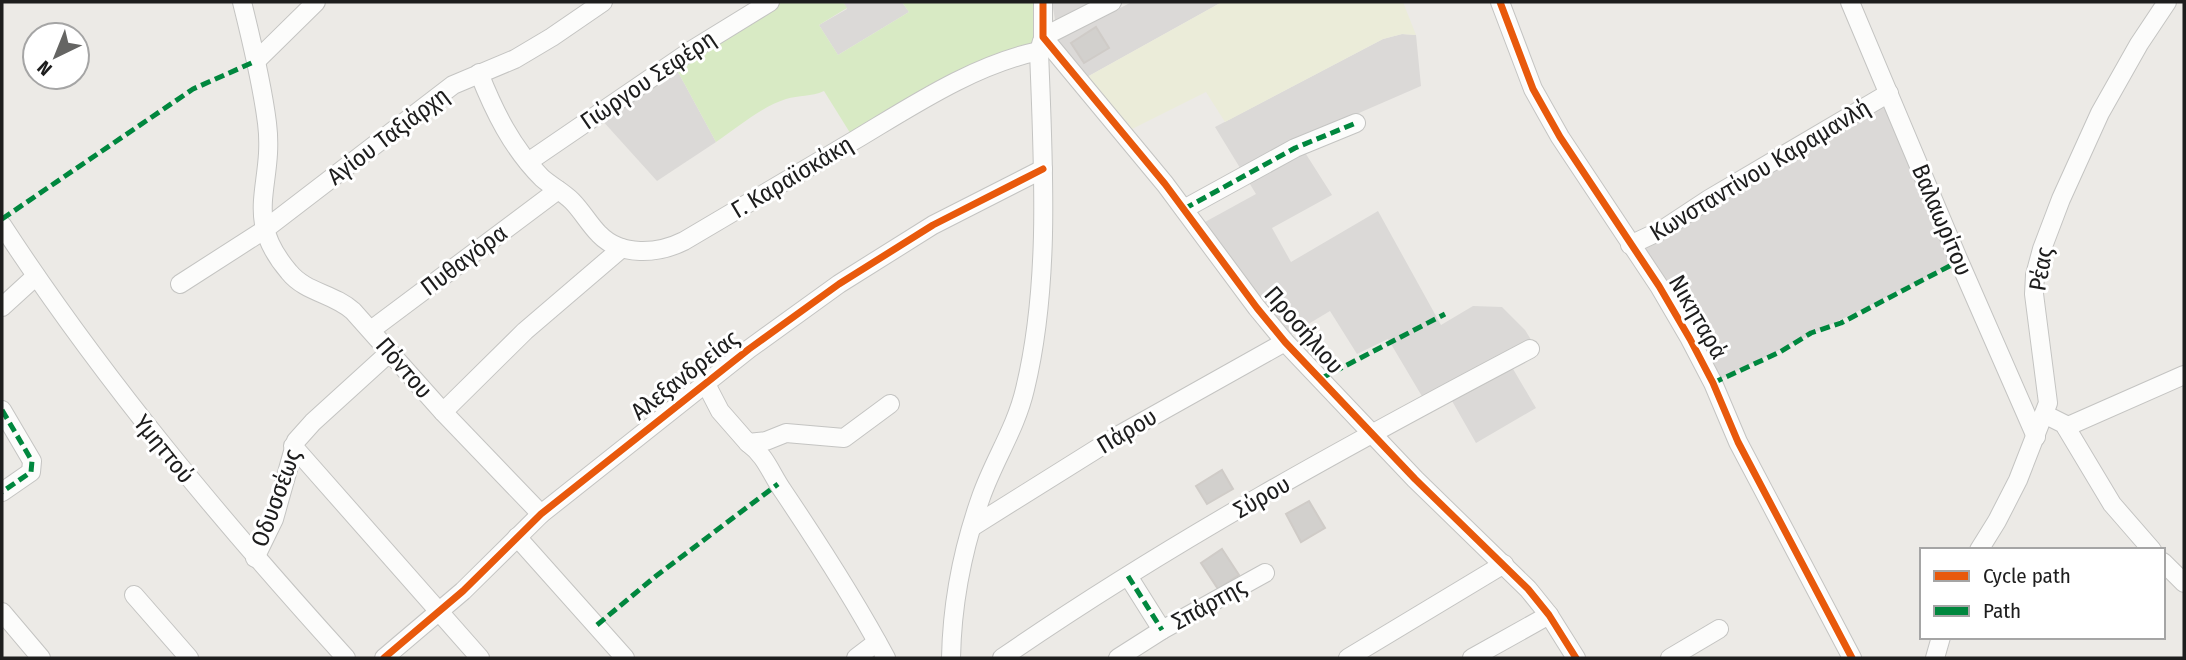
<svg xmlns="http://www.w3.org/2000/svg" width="2186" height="660" font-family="'Fira Sans Condensed',sans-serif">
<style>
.residential{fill:#dbd9d7}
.farmland{fill:#ebecd9}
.grass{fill:#d8eac4}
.building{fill:#d2d0cd;stroke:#cfcbc7;stroke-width:2}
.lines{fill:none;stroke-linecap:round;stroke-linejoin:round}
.minor-casing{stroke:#c4c4c2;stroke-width:20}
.minor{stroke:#fcfcfb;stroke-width:18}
.quiet{stroke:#00873e;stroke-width:5;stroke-dasharray:10 5;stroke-linecap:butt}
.cycleway-casing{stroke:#fff;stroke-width:11}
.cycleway{stroke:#e8590c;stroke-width:7}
.labels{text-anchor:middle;stroke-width:6;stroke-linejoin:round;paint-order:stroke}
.street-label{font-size:24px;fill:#1d1d1d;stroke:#fff}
</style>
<rect width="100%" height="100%" fill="#eceae6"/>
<!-- residential -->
<g class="residential">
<polygon points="843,2 902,2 909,12 838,55 819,25 847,9"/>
<polygon points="1052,2 1109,2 1114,11 1132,2 1222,2 1087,77 1059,43"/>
<polygon points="1402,34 1416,35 1421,86 1297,140 1332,195 1272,228 1291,262 1378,211 1441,325 1473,306 1502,307 1525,330 1533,343 1506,357 1536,408 1476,443 1444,387 1423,398 1388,339 1357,354 1330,311 1290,335 1252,290 1205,222 1256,194 1215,127 1383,39"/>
<polygon points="677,70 716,142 657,181 601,119"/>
<polygon points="1889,93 1959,261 1713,383 1630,245"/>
</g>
<!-- farmland -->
<polygon class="farmland" points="1222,2 1403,2 1416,35 1402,34 1383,39 1225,122 1206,92 1132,129 1087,77"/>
<!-- grass -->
<path class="grass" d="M782 2H843L847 8 819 25 838 55 909 12 902 2H1033V45L852 136 824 91C811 97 799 95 786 99 761 107 738 127 716 142L677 70Z"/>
<!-- building -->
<g class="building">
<polygon points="1096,27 1109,48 1084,63 1071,43"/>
<polygon points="1222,470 1233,489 1207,504 1196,486"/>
<polygon points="1309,501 1325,528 1301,542 1286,514"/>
<polygon points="1222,549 1239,575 1218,589 1201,563"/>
</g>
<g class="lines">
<defs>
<g id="minor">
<path d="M242 2C252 42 262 83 267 123 275 186 241 216 289 272 306 293 333 293 353 311L443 412 541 514"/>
<polyline points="1043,2 1043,37 1165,184 1257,308 1285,342 1415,479 1528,589 1549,615 1576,658"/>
<polyline points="1500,2 1533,89 1560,137 1659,286 1690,339 1713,383 1738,442 1852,658"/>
<polyline points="1850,2 1959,261 2036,437"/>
<polyline points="1043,37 1112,2"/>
<polyline points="256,61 316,2"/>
<path d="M479 73C494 111 512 148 542 178 551 186 563 192 572 201 582 211 589 224 599 234 621 257 658 254 684 241 741 207 798 174 855 140 912 106 973 65 1039 51"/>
<polyline points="528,162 692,50 770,2"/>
<polyline points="1184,209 1295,148 1356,123"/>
<path d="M2 225C104 381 221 520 346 658"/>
<polyline points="1630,245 1662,230 1709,199 1889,93"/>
<polyline points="180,284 264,230 453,85 515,59 552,37 603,2"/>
<polyline points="2,307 36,276"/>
<polyline points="371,330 558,190"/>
<polyline points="706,384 720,411 748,443 766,441 786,433 844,438 890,404"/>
<polyline points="2,410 32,461 31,472 2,492"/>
<polyline points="443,412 525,331 622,248"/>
<polyline points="2044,414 2064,424 2112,504 2152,550"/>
<polyline points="2066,427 2184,375"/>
<path d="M748 443C766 456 771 474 783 491 820 546 855 600 886 658"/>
<polyline points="293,446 480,658"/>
<polyline points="972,527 1119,435 1285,342"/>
<polyline points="517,537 625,658"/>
<polyline points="1979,550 1997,521 2018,480 2048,403 2034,294 2035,275 2042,249 2061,199 2100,113 2139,44 2167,2"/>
<polyline points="255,558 274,519 296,441 313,422 390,352"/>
<polyline points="2163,562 2184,583"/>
<polyline points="1128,576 1162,630"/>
<polyline points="134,595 189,658"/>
<polyline points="2,612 41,658"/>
<polyline points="384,658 463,591 541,514 749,349 839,284 933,225 1043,169"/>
<polyline points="856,658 877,642"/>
<path d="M951 658C952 605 963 548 981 497 994 460 1016 428 1025 389 1051 282 1043 161 1039 51L1042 41"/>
<path d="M1002 658C1170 542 1350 444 1530 349"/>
<polyline points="1118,658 1162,630 1265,573"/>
<polyline points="1348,658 1504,564"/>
<polyline points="1472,658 1549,615"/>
<polyline points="1670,658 1719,629"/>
<polyline points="1935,658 1941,637"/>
</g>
</defs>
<!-- minor casing -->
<use href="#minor" class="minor-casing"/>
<!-- minor -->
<use href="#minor" class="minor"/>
<!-- quiet -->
<g class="quiet">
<polyline points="1184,209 1295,148 1356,123"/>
<polyline points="2,219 193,89 256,61"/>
<polyline points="1320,379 1445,314"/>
<polyline points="1713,383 1780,352 1811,333 1841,323 1959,261"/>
<polyline points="2,410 32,461 31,472 2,492"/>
<polyline points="1128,576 1162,630"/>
<polyline points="597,625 656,576 778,484"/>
</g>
<defs>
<g id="cycleway">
<polyline points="1043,2 1043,37 1165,184 1257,308 1285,342 1415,479 1528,589 1549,615 1576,658"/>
<polyline points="1500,2 1533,89 1560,137 1659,286 1690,339 1713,383 1738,442 1852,658"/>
<polyline points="384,658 463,591 541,514 749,349 839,284 933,225 1043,169"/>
</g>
</defs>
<!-- cycleway casing -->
<use href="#cycleway" class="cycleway-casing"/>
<!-- cycleway -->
<use href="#cycleway" class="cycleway"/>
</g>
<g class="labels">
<!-- street labels -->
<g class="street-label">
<text transform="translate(648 80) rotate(-34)" y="8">Γιώργου Σεφέρη</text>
<text transform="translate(388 136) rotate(-37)" y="8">Αγίου Ταξιάρχη</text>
<text transform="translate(1760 170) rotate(-31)" y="8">Κωνσταντίνου Καραμανλή</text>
<text transform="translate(792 177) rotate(-31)" y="8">Γ. Καραϊσκάκη</text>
<text transform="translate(1942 220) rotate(67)" y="8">Βαλαωρίτου</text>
<text transform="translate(464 260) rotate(-37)" y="8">Πυθαγόρα</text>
<text transform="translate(2041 269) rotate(-80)" y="8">Ρέας</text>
<text transform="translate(1698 317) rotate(60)" y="8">Νικηταρά</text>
<text transform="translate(1304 330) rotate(49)" y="8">Προσήλιου</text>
<text transform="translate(404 368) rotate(49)" y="8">Πόντου</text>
<text transform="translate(685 375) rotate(-38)" y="8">Αλεξανδρείας</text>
<text transform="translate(1127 431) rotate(-31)" y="8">Πάρου</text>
<text transform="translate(164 449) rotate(51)" y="8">Υμηττού</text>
<text transform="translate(1262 497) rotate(-30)" y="8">Σύρου</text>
<text transform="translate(276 498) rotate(-70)" y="8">Οδυσσέως</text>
<text transform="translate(1209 604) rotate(-29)" y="8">Σπάρτης</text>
</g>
</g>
<!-- border -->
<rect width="2186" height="660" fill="none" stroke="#1d1d1d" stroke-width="7"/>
<!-- legend -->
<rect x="1920" y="548" width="245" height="91" fill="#ffffff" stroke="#a5a5a5" stroke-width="2"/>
<rect x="1934" y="571" width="35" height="10" fill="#e8590c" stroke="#a5a5a5" stroke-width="2"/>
<text x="1983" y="583" font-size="21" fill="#1d1d1d">Cycle path</text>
<rect x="1934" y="606" width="35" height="10" fill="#00873e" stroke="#a5a5a5" stroke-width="2"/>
<text x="1983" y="618" font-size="21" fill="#1d1d1d">Path</text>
<!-- north arrow -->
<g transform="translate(56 56) rotate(223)"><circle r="33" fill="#ffffff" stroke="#a5a5a5" stroke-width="2"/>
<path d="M0-5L12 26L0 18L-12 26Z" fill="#656563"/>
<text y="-10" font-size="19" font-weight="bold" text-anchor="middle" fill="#1d1d1d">N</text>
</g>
</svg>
